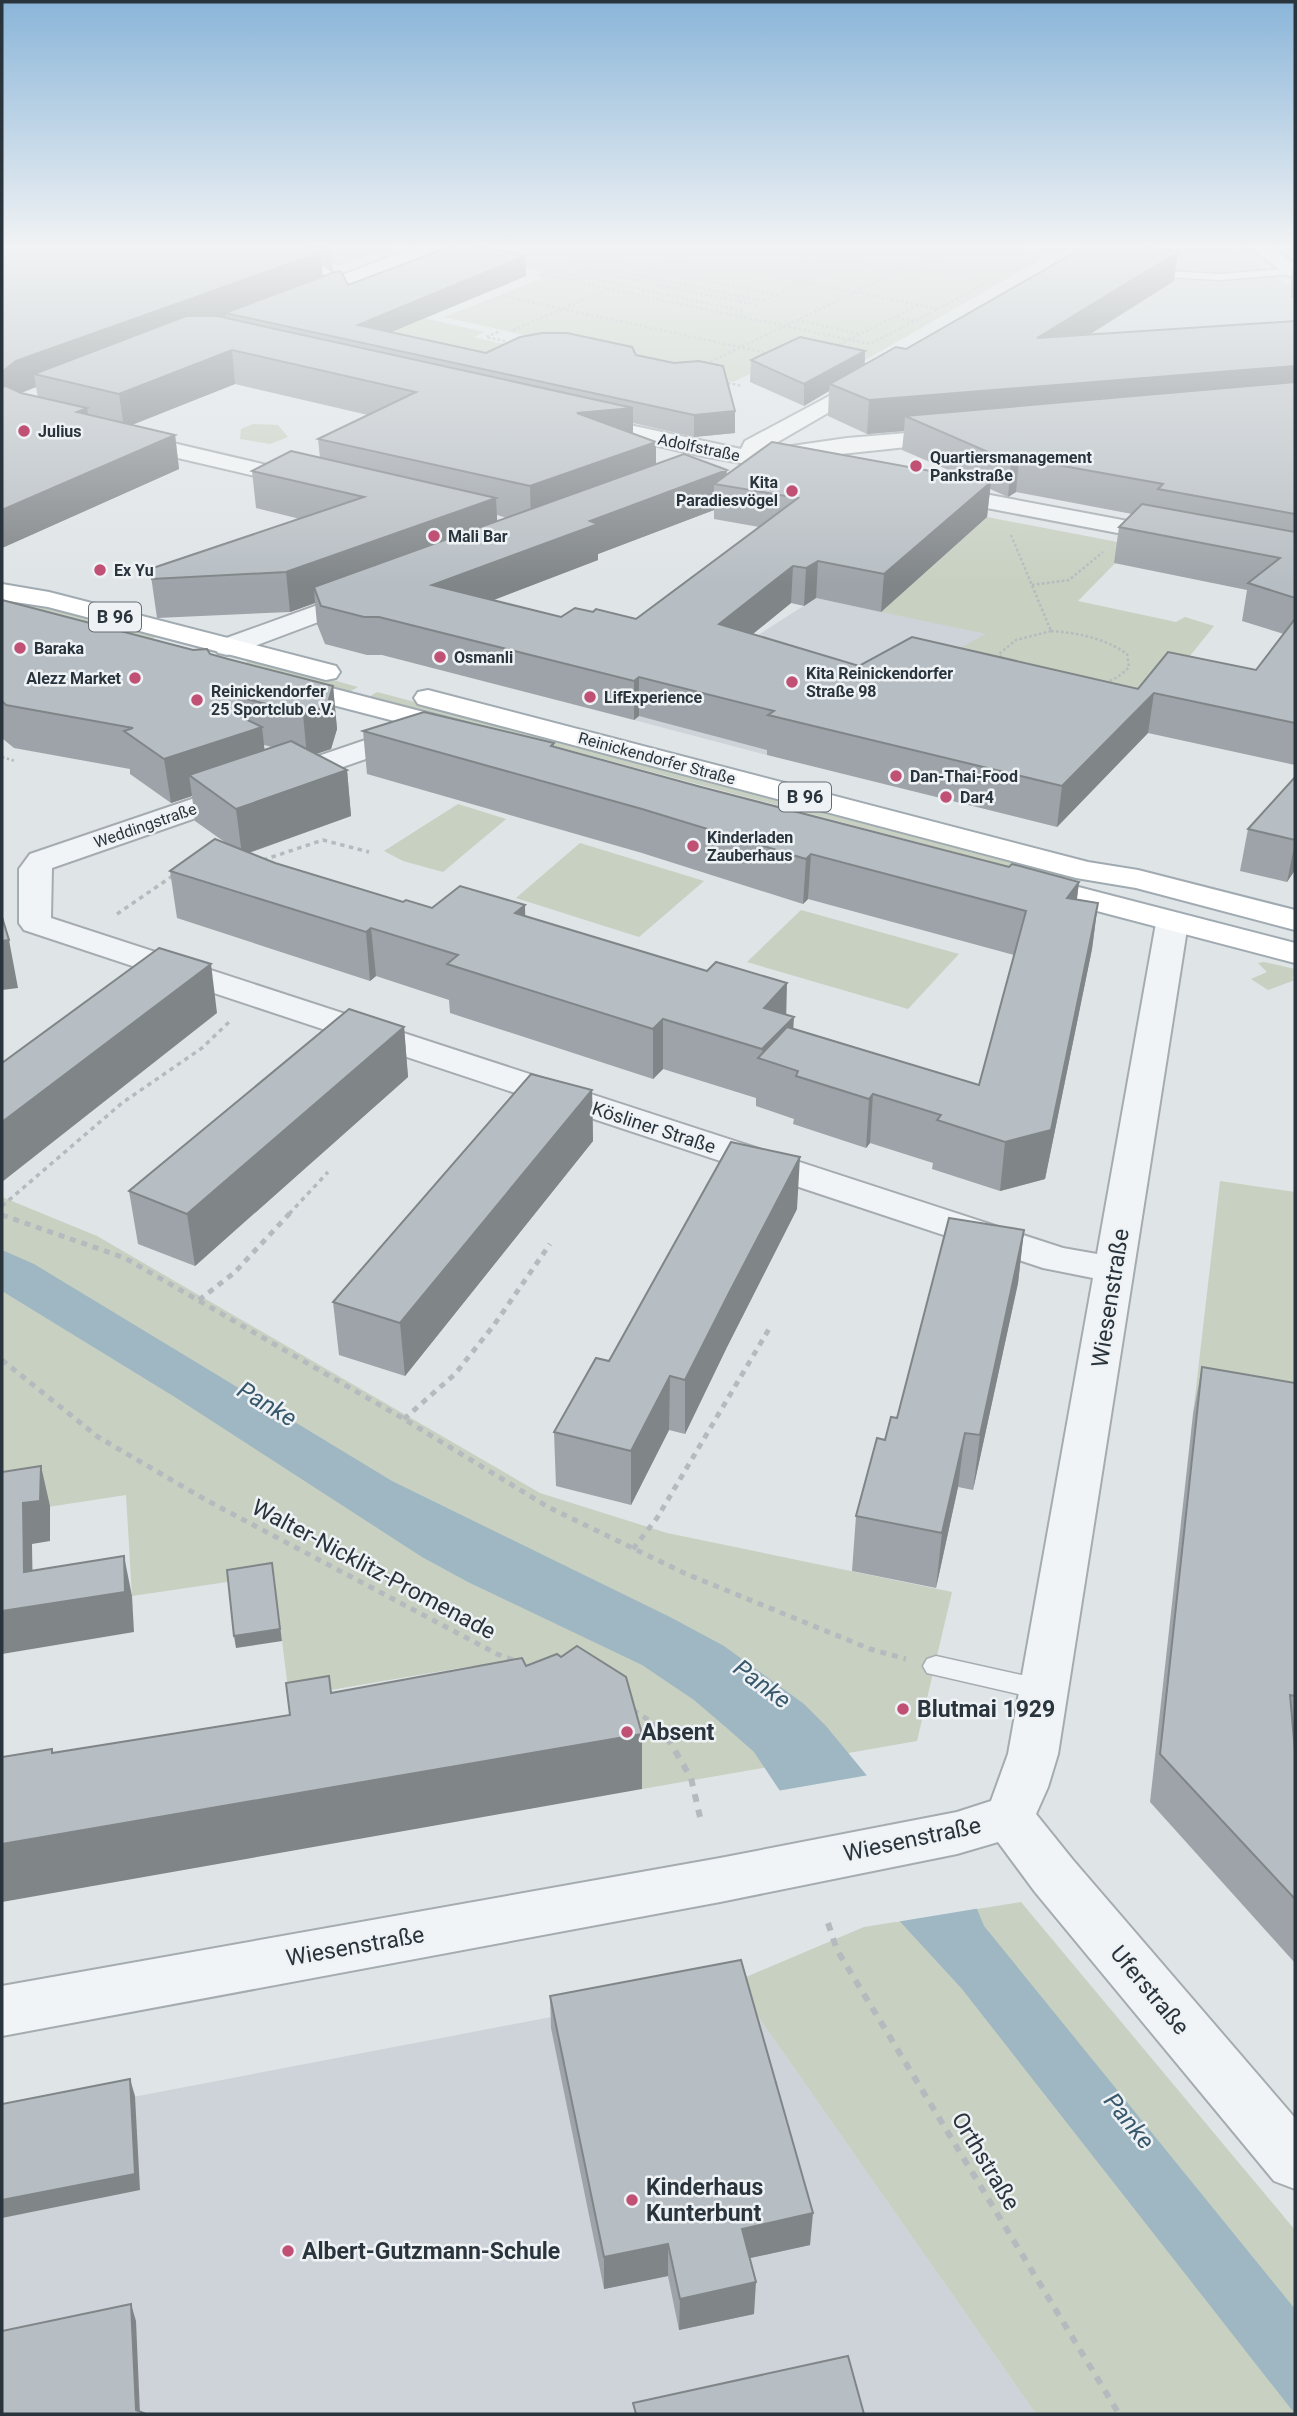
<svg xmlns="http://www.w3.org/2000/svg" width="1297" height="2416" font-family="Roboto,sans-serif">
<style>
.built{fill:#cdd3d8}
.green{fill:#c7d0c1}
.water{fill:#9eb7c3}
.pier{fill:#dfe4e7}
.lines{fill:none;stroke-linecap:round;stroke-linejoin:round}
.service-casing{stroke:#a5acb0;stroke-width:3}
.minor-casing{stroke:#a5acb0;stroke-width:4}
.primary-casing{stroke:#a0aab1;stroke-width:4}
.path-far3{stroke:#b5babe;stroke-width:2.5;stroke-dasharray:2.5 2.5;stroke-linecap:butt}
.path-far2{stroke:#b5babe;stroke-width:3.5;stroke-dasharray:4.5 4.5;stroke-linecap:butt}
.path-far1{stroke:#b5babe;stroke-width:5;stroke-dasharray:6 6;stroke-linecap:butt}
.path{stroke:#b5babe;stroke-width:6;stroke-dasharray:8 8;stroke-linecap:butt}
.service{fill:#f1f4f6;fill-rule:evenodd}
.minor{fill:#f1f4f6;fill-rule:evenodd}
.primary{fill:#fff;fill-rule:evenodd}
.wall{fill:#9da3a8;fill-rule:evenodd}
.shaded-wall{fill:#808588}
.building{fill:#b7bec3;stroke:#808588;stroke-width:2}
.poi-dot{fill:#c05074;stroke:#eef2f5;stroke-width:2.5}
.labels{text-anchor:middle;stroke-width:5;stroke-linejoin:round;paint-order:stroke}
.far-poi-label{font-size:16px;font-weight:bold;fill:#2a343c;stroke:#eef2f5;text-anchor:start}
.far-street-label{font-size:16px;fill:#2a343c;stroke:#eef2f5}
.shield{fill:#eef2f5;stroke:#656d74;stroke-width:2}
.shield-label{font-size:18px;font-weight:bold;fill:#2a343c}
.street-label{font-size:19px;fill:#2a343c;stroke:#eef2f5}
.near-street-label{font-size:23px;fill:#2a343c;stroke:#eef2f5}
.near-poi-label{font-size:23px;font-weight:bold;fill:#2a343c;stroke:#eef2f5;text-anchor:start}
.near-water-label{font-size:24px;font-style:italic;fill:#38586c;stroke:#eef2f5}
</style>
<rect width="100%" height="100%" fill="#dfe4e7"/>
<!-- built -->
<g class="built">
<polygon points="1133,246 1231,246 1295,290 1295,352 1122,364 1018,315"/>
<polygon points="816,598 987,634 767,755 634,720 719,660"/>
<polygon points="734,1982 1036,2414 2,2414 2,2122"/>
</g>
<!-- green -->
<g class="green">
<polygon points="323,246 396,246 340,266 331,264"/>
<polygon points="481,246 1025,246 1022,248 1043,258 855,366 792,354 733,382 444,317 543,278 536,276 542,272 459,255"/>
<path d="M380 308 485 332 474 337 516 347C501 350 485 354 471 353 457 352 452 340 438 346L328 321Z"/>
<polygon points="253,424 278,425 288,437 270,444 240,439 241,429"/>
<polygon points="987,517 1133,545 1078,601 1176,622 1185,617 1214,626 1131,729 909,676 986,634 881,612"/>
<polygon points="2,597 38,602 161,634 152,639 41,610 2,603"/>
<polygon points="249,659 257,659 358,687 349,692 246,663"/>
<polygon points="377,692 1062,872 1067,877 1056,879 369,697"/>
<polygon points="458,804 506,819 443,872 403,861 384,851"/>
<polygon points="580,843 704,881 639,937 516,898"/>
<polygon points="801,910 959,954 908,1009 747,962"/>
<polygon points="1264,962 1295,969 1295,976 1292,977 1295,980 1268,990 1251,979 1267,972 1258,963"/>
<polygon points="1220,1181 1295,1192 1295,1432 1193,1414"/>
<polygon points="2,1197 97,1236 540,1493 667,1533 952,1592 917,1741 642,1789 627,1732 533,1677 472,1666 289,1697 274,1575 132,1596 126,1495 2,1514"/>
<polygon points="1021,1902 1295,2230 1295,2414 1036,2414 734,1982 864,1927"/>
</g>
<!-- water -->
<polygon class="water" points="2,1250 34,1264 392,1481 670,1617 724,1646 804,1704 826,1726 977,1909 984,1926 1295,2309 1295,2414 962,1989 780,1791 754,1752 728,1729 694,1700 642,1665 468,1582 422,1557 178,1399 2,1291"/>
<!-- pier -->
<polygon class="pier" points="869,1775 980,1907 981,1908 896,1922 777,1791"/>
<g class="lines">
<defs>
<g id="service">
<polygon points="322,264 329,271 355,279 350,282 321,275 317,267"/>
<polygon points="1295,268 1294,274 1221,280 1146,276 1141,273 1146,270 1221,274"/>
<polygon points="936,1656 1044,1680 1053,1683 1057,1690 1053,1697 1044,1700 927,1673 923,1666 927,1659"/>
</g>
<g id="minor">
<polygon points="418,246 444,246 441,250 338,290 324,290 322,286 324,282"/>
<polygon points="1248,246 1270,246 1295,264 1295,277 1288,276"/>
<polygon points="874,372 881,374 884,378 881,382 764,450 847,438 955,429 963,431 966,436 963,441 794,459 810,462 813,467 810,472 802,474 702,456 575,427 572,422 575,417 583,415 741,449 745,441"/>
<polygon points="126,432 314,476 317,481 314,486 306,488 118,444 115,439 118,434"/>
<polygon points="937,485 1170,529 1179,531 1182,536 1179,541 1170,543 929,497 925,492 929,487"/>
<polygon points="365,588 374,591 378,596 374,601 236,653 227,655 218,653 214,647 218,641"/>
<polygon points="413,720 423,722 427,728 406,745 52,868 51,918 1063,1248 1097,1254 1156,923 1161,916 1172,913 1183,916 1188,923 1058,1754 1048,1787 1036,1814 1073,1860 1295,2118 1295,2189 1274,2181 1035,1892 998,1842 957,1854 720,1902 2,2036 2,1986 720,1858 957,1812 991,1801 1008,1754 1093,1278 1043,1268 24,930 19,923 19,869 30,854 386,733 403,722"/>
</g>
<g id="primary">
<polygon points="2,584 49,592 336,666 340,672 336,678 326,680 48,607 2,600"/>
<polygon points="285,676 470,724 474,730 470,736 460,738 275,690 271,684 275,678"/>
<polygon points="428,690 1088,862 1138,870 1295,910 1295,930 1136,888 1076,878 418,704 414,698 418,692"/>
<polygon points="1028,874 1295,943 1295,963 1017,890 1012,883 1017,876"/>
</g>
</defs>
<!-- service casing -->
<use href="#service" class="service-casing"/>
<!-- minor casing -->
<use href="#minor" class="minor-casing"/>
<!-- primary casing -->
<use href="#primary" class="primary-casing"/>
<!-- path-far3 -->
<g class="path-far3">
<polyline points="691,246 973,276"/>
<polyline points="811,246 812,250"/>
<polyline points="514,247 580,260"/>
<polyline points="613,247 680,261 707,249"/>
<polyline points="497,254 515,247"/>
<polyline points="951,255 949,252 954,246"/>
<polyline points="590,257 777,295"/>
<polyline points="850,260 880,246"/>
<polyline points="578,262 615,247"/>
<polyline points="576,263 764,301"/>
<polyline points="568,266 756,305"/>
<polyline points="554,271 743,311"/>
<polyline points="544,275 870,344 938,309 728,266"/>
<polyline points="545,275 570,265"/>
<polyline points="645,275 679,261"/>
<polyline points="503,296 772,354"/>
<polyline points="763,301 844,263"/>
<polyline points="938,309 991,280"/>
<polyline points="897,317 915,321"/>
<polyline points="797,320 860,334"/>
<polyline points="513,330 609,289"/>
<polyline points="498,332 486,337 505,341"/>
<polyline points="835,347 918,305"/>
<polyline points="706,364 903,269 959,253 1005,246"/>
<polyline points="723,382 742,386"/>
<polyline points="1011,535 1051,631"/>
<polyline points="1032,585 1069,580 1103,552"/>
<path d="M1051 631C1079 633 1104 638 1127 654L1129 667C1098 702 1024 690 999 654L1016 640Z"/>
<polyline points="2,757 15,761"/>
</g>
<!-- path-far2 -->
<g class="path-far2">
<polyline points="263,860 323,840 369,852"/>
<polyline points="117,914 174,875"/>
<polyline points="2,1206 122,1103 202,1048 229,1022"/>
<polyline points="289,1214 328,1172"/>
</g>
<!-- path-far1 -->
<g class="path-far1">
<polyline points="2,1215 125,1258 404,1419 548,1507 684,1573 870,1649 906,1659"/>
<polyline points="199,1300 234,1273 291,1212"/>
<polyline points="2,1360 98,1437 206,1500 497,1654 532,1667"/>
<polyline points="404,1419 455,1374 494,1325 550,1244"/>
<polyline points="633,1549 657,1518 769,1329"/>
<polyline points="633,1710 661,1728 668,1739"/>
</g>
<!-- path -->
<g class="path">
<polyline points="667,1737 691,1778 700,1817"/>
<polyline points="828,1923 837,1950 1119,2414"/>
</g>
<!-- service -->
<use href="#service" class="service"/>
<!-- minor -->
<use href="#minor" class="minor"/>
<!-- primary -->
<use href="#primary" class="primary"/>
</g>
<!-- wall -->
<g class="wall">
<path d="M2 246H331L333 271 322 266 323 277 348 285 526 276 391 332 486 353 636 355 735 411V433L694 437 633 423V433L656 442V464L727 475 965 477 902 450 904 431 867 434 828 416 829 391 804 406 750 382 751 360 865 351V364L906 349 1174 281 1089 335 1295 321V765L1148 733 1057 827 767 755V750L639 716 634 720 382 655H367L325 644 317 624 315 603 290 612 157 618 150 569 300 519 256 508 252 471 320 458 318 439 368 415 235 384 132 425 175 435 179 469 2 548ZM36 387 38 397 21 393ZM990 489 1008 497 1016 492 1132 514 1119 527 1114 563 1247 590 1242 621 1284 634 1256 670 1138 689 859 666 753 634 791 603 804 606 816 598 881 612 987 517ZM714 510V519L759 527 636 619 593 612 561 617 493 600 598 560V554ZM497 515 507 518 497 521Z"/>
<polygon points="1295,251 1295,298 1291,298 1291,279"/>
<path d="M2 600 333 686 337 729 331 749 316 754 347 770 351 816 249 853 275 863 391 899 432 908 525 905V916L786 1014 793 1028 979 1085 1014 955 808 899 803 904 642 853 367 774 363 731 554 743V746L701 787 1009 867 1079 882 1077 899 1098 903 1092 949 1045 1179 1000 1191 932 1169 933 1163 870 1143 866 1148 793 1124 794 1119 756 1106V1098L663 1069 653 1079 450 1013 449 1000 376 976 370 981 177 918 170 871 226 843 195 821 192 796 171 803 130 774V769L14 748 3 739H2ZM264 745 272 747 264 750Z"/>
<polygon points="1295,777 1295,870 1287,882 1240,871 1248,829"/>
<polygon points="404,1027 408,1077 195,1266 138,1244 129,1191"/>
<polygon points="592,1090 593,1141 405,1376 339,1355 333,1302"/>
<polygon points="797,1209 727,1347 685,1434 669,1430 631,1505 556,1486 554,1432 609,1361"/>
<polygon points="1024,1230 1018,1283 973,1490 958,1487 936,1588 852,1571 856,1516 885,1440 897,1418"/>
<polygon points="1202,1367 1295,1383 1295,1963 1150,1802 1193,1414"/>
<polygon points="550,1996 810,2245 750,2258 754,2314 679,2330 668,2276 604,2289 551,2028"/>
</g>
<!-- shaded-wall -->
<g class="shaded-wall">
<polygon points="308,246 314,246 315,254 320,251 323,280 225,313 226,317 57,379 34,374 36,387 21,393 10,403 2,406 2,372 16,361"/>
<polygon points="1178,252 1174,281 1033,370 1037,338"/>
<polygon points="525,256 526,276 365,343 358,325"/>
<polygon points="232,350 235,384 124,428 119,394"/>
<polygon points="865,351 864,372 830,384 829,391 804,406 804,384"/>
<polygon points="1295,366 1295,398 905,416 904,431 867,434 869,400"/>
<polygon points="87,408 92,441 77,412"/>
<polygon points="633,408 633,442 577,413"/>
<polygon points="735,411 735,433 694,437 694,415"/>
<polygon points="175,435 179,469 2,548 2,510"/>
<polygon points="656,442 656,478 531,523 530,486"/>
<polygon points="1019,458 1016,492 1008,497 1011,462"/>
<polygon points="727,470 726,486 714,484 714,510 598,554 598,560 434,623 432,585 590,521"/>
<polygon points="991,482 987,517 881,612 884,574"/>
<polygon points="496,498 498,536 314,587 315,603 290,612 286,572"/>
<polygon points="818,561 816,598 804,606 806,568"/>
<polygon points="793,566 791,603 718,662 719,624"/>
<polygon points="639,677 639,716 634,720 634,681"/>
<polygon points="333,686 337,729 331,749 307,757 303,714"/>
<polygon points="1154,693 1148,733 1057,827 1062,786"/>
<polygon points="240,697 244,733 262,727 267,771 189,775 192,796 171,803 164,759 233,713"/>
<polygon points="347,770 351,816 242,855 236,809"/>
<polygon points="1295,842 1295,870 1287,882"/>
<polygon points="811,854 808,899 803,904 806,859"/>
<polygon points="1079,882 1073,928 1067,898"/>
<polygon points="1098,903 1092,949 1045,1179 1000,1191 1005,1142"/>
<polygon points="525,905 526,953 515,913"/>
<polygon points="371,928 376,976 370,981 366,932"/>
<polygon points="9,940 18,988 2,990 2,941"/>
<polygon points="211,964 217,1013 2,1182 2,1122"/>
<polygon points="787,983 786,1025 794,1017 791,1067 762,1059 764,1008"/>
<polygon points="663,1019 663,1069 653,1079 653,1029"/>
<polygon points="404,1027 408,1077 195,1266 187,1214"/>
<polygon points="592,1090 593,1141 405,1376 400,1323"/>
<polygon points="873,1094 870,1143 866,1148 869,1099"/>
<polygon points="800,1157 797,1209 727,1347 685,1434 685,1380 729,1293"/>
<polygon points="1024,1230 1018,1283 973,1490 980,1435"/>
<polygon points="670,1376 669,1430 631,1505 631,1451"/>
<polygon points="965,1433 958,1487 936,1588 942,1533"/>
<polygon points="41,1466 50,1506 50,1541 32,1544 33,1606 124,1556 132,1596 134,1632 2,1654 2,1611 24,1572 23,1503"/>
<polygon points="272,1563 282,1641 236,1648 234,1636"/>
<polygon points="642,1734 642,1789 2,1902 2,1844"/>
<polygon points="130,2079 135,2096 140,2190 2,2218 2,2200"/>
<polygon points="813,2213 810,2245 741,2260 742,2229"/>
<polygon points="668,2244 668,2276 604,2289 604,2257"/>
<polygon points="756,2282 754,2314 679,2330 680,2299"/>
<polygon points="131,2304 136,2321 140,2414 136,2410"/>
</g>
<!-- building -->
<g class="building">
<polygon points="2,246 310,246 312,249 320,251 319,253 16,361 2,372"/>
<polygon points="452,246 477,246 525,256 358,325 486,353 520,337 542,333 567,333 632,347 636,355 674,363 699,361 723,366 735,411 694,415 225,313 332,273 341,271 348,285"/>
<polygon points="1086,246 1141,246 1178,252 1037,338 1295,321 1295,366 869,400 830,384 896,347 906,349"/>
<polygon points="186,316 217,316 633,408 577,413 656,442 530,486 318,439 416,392 232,350 119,394 34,374"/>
<polygon points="800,337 865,351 804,384 751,360"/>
<polygon points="1295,382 1295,514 1158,489 1163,484 1019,458 1011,462 905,416"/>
<polygon points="6,386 21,393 87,408 77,412 175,435 2,510 2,387"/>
<polygon points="772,442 991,482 884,574 818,561 806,568 793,566 719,624 859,666 912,637 1138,689 1168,652 1256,670 1295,619 1295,723 1154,693 1062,786 768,715 774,711 639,677 634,681 379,617 364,617 321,606 314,587 684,454 727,470 590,521 598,524 432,585 561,617 575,608 593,612 596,609 636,619 798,498 714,484"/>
<polygon points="291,451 496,498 286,572 152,579 150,569 364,497 252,471"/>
<polygon points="1142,504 1295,532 1295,598 1248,583 1280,558 1119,527"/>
<polygon points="2,600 193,650 207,649 210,654 228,659 333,686 327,706 303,714 240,697 233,713 262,727 164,759 124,731 133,728 6,705 2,701"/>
<polygon points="424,712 554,743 551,746 701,787 1009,867 1012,864 1079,882 1067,898 1098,903 1051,1130 1005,1142 937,1120 941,1115 873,1094 869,1099 796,1076 798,1071 758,1058 787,1027 979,1085 1026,911 811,854 806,859 642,809 363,731"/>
<polygon points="291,741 347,770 236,809 189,775"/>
<polygon points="1295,777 1295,840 1248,829"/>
<polygon points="215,839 275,863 403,902 406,900 432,908 460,886 525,905 515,913 707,971 716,962 787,983 764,1008 794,1017 762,1049 663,1019 653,1029 447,964 458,955 371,928 366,932 170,871"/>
<polygon points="2,917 9,940 2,941"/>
<polygon points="159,948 211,964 2,1122 2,1063"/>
<polygon points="349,1009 404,1027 187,1214 129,1191"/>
<polygon points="531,1074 592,1090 400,1323 333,1302"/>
<polygon points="731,1142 800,1157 729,1293 685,1380 670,1376 631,1451 554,1432 596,1358 609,1361"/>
<polygon points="949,1218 1024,1230 980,1435 965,1433 942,1533 856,1516 877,1438 885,1440 891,1417 897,1418"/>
<polygon points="1202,1367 1295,1383 1295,1696 1290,1695 1295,1751 1295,1899 1160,1754"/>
<polygon points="41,1466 40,1501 23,1503 24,1572 124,1556 125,1592 2,1611 2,1472"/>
<polygon points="272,1563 280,1629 234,1636 227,1570"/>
<polygon points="577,1646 626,1677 642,1734 2,1844 2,1757 52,1749 52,1753 290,1715 286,1683 329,1676 331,1693 522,1658 526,1666 557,1654 561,1657"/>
<polygon points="741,1960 813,2213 742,2229 756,2282 680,2299 668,2244 604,2257 550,1996"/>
<polygon points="130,2079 135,2174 2,2200 2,2104"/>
<polygon points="131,2304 136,2410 146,2414 2,2414 2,2331"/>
<polygon points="848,2356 864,2414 636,2414 633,2403"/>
</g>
<!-- sky -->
<linearGradient id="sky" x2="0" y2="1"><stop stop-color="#8ab5d9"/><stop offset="0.42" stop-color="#f1f3f4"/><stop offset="1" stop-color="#f1f3f4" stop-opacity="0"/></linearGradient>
<rect width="1297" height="585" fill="url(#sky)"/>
<!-- markers -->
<g class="poi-dot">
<circle cx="24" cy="431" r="7"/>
<circle cx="916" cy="466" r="7"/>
<circle cx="792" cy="491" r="7"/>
<circle cx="434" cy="536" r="7"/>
<circle cx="100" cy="570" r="7"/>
<circle cx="20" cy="648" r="7"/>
<circle cx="440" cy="657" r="7"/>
<circle cx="135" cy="678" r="7"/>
<circle cx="792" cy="682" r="7"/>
<circle cx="590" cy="697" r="7"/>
<circle cx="197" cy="700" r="7"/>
<circle cx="896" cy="776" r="7"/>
<circle cx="946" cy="797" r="7"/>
<circle cx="693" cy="846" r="7"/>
<circle cx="903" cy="1709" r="7"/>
<circle cx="627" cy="1732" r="7"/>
<circle cx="632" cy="2200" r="7"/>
<circle cx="288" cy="2251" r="7"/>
</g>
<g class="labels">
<!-- far-poi labels -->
<g class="far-poi-label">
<text x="38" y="437">Julius</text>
<text x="930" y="463">Quartiersmanagement<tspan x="930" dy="18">Pankstraße</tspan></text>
<text x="778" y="488" text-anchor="end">Kita<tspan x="778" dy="18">Paradiesvögel</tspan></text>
<text x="448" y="542">Mali Bar</text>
<text x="114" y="576">Ex Yu</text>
<text x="34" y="654">Baraka</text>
<text x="454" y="663">Osmanli</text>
<text x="806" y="679">Kita Reinickendorfer<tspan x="806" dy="18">Straße 98</tspan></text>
<text x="121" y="684" text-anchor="end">Alezz Market</text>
<text x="211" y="697">Reinickendorfer<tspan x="211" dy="18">25 Sportclub e.V.</tspan></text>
<text x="604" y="703">LifExperience</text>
<text x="910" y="782">Dan-Thai-Food</text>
<text x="960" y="803">Dar4</text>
<text x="707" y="843">Kinderladen<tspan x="707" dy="18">Zauberhaus</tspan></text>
</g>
<!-- far-street labels -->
<g class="far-street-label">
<text transform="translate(699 447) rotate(12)" y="6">Adolfstraße</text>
<text transform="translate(657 758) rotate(15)" y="6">Reinickendorfer Straße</text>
<text transform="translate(145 825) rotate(-19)" y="6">Weddingstraße</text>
</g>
<!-- shield labels -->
<g class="shield">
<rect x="89" y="602.5" width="52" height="29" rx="5"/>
<rect x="779" y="782.5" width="52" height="29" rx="5"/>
</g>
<g class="shield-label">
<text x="115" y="623">B 96</text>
<text x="805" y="803">B 96</text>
</g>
<!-- street labels -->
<g class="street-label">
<text transform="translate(654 1127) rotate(18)" y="7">Kösliner Straße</text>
</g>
<!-- near-street labels -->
<g class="near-street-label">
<text transform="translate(1110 1298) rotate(-81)" y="8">Wiesenstraße</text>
<text transform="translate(374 1569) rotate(28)" y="8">Walter-Nicklitz-Promenade</text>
<text transform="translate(912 1839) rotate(-12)" y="8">Wiesenstraße</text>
<text transform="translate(355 1946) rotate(-10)" y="8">Wiesenstraße</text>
<text transform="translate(1150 1990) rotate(50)" y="8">Uferstraße</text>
<text transform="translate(986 2161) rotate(59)" y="8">Orthstraße</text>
</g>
<!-- near-poi labels -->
<g class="near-poi-label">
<text x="917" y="1717">Blutmai 1929</text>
<text x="641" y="1740">Absent</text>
<text x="646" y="2195">Kinderhaus<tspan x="646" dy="26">Kunterbunt</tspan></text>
<text x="302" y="2259">Albert-Gutzmann-Schule</text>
</g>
<!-- near-water labels -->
<g class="near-water-label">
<text transform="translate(267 1404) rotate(31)" y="8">Panke</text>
<text transform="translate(762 1684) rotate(37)" y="8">Panke</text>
<text transform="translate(1129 2121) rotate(51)" y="8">Panke</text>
</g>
</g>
<!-- border -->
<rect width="1297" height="2416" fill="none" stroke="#2a343c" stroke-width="7"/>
</svg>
